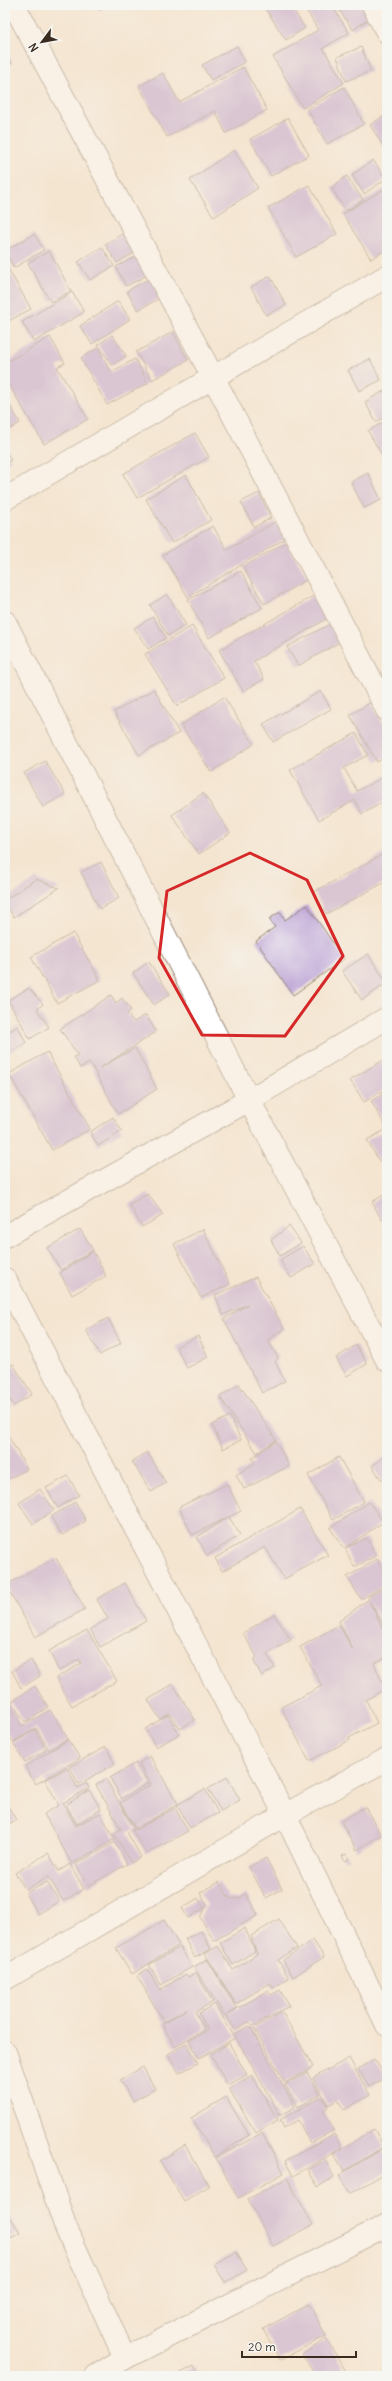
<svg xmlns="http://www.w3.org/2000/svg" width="392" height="2381" font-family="Delius,sans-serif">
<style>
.building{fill:#bba1d5}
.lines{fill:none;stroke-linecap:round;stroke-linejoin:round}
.minor-casing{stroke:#988878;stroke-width:24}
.minor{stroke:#fff;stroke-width:22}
.marked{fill:none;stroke:#d62828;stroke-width:3;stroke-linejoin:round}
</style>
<rect width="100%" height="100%" fill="#f6f6f2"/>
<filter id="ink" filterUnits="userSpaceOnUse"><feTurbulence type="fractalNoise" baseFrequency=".025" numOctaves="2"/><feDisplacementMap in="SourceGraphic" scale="8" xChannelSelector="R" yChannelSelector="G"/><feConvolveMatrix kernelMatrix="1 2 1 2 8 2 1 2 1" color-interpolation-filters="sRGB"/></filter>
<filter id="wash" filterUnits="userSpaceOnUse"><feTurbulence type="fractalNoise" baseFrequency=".012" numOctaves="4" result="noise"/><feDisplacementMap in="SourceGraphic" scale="16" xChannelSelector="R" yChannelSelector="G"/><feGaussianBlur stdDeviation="0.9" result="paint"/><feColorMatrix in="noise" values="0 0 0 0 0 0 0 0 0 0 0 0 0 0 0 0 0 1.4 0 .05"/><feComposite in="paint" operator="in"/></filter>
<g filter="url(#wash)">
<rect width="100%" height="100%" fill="#f4e5d1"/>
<g id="blocks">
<!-- building -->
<g class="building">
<polygon points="97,5 110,5 100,10"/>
<polygon points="263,5 290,5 305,28 286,40"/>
<polygon points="318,5 332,5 349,33 323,48 344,83 303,108 273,57 318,30 307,11"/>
<polygon points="336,5 361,5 370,18 353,30"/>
<polygon points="237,46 245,62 211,80 202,65"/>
<polygon points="361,47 371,71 346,81 337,57"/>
<polygon points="5,53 12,63 5,68"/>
<polygon points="243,67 267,110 226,133 215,111 167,137 139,86 163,73 179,102"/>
<polygon points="344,87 364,124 327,144 307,109"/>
<polygon points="387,114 387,147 385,149 370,125"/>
<polygon points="288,118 309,155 271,176 250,139"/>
<polygon points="234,150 258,188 214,217 190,180"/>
<polygon points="373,160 386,179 364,194 352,175"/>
<polygon points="347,176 363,200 346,211 331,188"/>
<polygon points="309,185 337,234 296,257 268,208"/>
<polygon points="384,189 387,195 387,249 371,259 343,214"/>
<polygon points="129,230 141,249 117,263 105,244"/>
<polygon points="34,234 44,250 14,268 5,251"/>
<polygon points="102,247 114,266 90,280 78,262"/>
<polygon points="49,251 71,291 51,302 28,263"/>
<polygon points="143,253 152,273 126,286 116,267"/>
<polygon points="5,263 31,309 5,323"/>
<polygon points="154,276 165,295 138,310 127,291"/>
<polygon points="270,276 286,305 266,315 251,287"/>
<polygon points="72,292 84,312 34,342 22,322"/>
<polygon points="118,301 130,319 92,344 80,326"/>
<polygon points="173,332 188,360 152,380 136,352"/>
<polygon points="112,335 126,356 112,365 98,345"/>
<polygon points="50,337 65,363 57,367 88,419 44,444 5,378 5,363"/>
<polygon points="98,348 111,372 135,359 148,383 107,405 81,358"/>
<polygon points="370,359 381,380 359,391 348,370"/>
<polygon points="384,391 387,397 387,416 376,422 365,402"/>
<polygon points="5,397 20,423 5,432"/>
<polygon points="387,420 387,457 384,459 368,431"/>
<polygon points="195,433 209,457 137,498 123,474"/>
<polygon points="5,449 11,460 5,464"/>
<polygon points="368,473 381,500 364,508 351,482"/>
<polygon points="186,475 211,520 172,543 146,499"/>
<polygon points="259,493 271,518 254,527 241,502"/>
<polygon points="275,522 286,538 188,597 163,555 213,526 227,550"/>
<polygon points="286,542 308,579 264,604 243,567"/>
<polygon points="241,571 262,608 209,638 188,600"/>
<polygon points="167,594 186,625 168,636 150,605"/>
<polygon points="315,595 328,618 254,661 264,679 243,691 219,650"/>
<polygon points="153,617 166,638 148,649 134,628"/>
<polygon points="330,624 340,642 298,666 287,647"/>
<polygon points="192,626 224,678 177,706 145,654"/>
<polygon points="154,689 179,733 139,755 114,712"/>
<polygon points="321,691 331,709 273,742 263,724"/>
<polygon points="224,697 254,744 211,772 181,725"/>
<polygon points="371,702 387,730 387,756 377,762 350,715"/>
<polygon points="356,733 368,755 344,768 357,791 387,775 387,800 362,814 355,800 319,820 290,770"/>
<polygon points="45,761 65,794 43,807 24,773"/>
<polygon points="203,793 230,833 199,854 172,815"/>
<polygon points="387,852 387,881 326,914 314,892"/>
<polygon points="101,862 119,898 100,909 81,872"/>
<polygon points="36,879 59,888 14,917 5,903 5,900"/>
<polygon points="307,905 344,959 293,995 256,941 275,927 269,919 280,912 285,920"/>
<polygon points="73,933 100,980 57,1003 31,957"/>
<polygon points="368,954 387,983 362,1000 342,971"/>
<polygon points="149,962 170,994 154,1005 133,973"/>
<polygon points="29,988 43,1004 37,1009 49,1027 30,1039 8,1000"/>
<polygon points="111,995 116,1003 122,998 131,1010 127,1014 134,1022 146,1015 156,1032 100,1068 135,1048 157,1089 118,1114 90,1063 80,1068 74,1057 78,1055 60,1029"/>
<polygon points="5,1026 8,1032 18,1026 26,1043 5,1055"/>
<polygon points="47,1052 90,1129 52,1150 9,1074"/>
<polygon points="387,1058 387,1088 364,1102 350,1080"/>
<polygon points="387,1092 387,1159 380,1163 367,1140 387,1129 371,1101"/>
<polygon points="113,1117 122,1131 98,1146 90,1132"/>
<polygon points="387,1193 387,1217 382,1220 372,1202"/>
<polygon points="148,1194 163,1215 142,1227 129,1204"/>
<polygon points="289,1226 301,1243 280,1256 271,1240"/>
<polygon points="80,1229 93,1250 61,1270 47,1248"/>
<polygon points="203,1229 230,1284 201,1298 174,1244"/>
<polygon points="303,1246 315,1264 291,1278 280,1260"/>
<polygon points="93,1251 106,1276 72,1295 60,1273"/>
<polygon points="256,1277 284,1329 268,1340 278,1358 275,1362 285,1381 262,1393 224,1319 248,1304 223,1315 215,1295"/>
<polygon points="108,1318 121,1343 100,1355 86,1330"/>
<polygon points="198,1336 208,1357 187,1368 176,1347"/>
<polygon points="356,1345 367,1364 347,1376 336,1358"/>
<polygon points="13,1364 32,1394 14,1406 5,1392 5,1369"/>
<polygon points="239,1384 276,1440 257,1453 220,1397"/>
<polygon points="5,1401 9,1408 5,1411"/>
<polygon points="230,1416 241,1440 223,1449 212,1425"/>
<polygon points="5,1430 27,1469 5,1481"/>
<polygon points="276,1441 289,1466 244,1489 236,1475 255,1463 252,1458"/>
<polygon points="147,1452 166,1483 151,1492 132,1461"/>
<polygon points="387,1455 387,1488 372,1466"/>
<polygon points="339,1457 364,1502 333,1520 308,1475"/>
<polygon points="68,1476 79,1495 58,1508 46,1488"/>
<polygon points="227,1484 241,1511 229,1517 240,1535 207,1556 197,1537 228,1517 192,1535 179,1507"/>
<polygon points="40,1489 54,1510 33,1524 19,1503"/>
<polygon points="75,1502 86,1521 62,1535 51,1517"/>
<polygon points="369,1502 383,1522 344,1549 330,1528"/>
<polygon points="300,1509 328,1555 284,1579 265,1547 222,1571 215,1558"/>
<polygon points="367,1538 376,1556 354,1567 345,1548"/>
<polygon points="56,1558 85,1609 35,1637 6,1585"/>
<polygon points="377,1559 387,1576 387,1584 361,1599 347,1577"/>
<polygon points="125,1583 146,1621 100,1647 90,1629 108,1619 97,1599"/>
<polygon points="387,1586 387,1631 370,1602 387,1638 387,1657 374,1663 385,1689 366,1700 377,1723 349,1738 350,1740 309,1761 281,1707 322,1686 300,1647 339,1625 353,1650 339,1621 369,1599 368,1597"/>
<polygon points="274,1614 291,1640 267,1654 275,1668 262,1676 253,1660 257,1657 243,1633"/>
<polygon points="87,1630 117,1681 72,1706 56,1678 81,1664 79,1659 59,1671 49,1651"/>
<polygon points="31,1660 40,1676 21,1688 12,1671"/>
<polygon points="173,1684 195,1720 180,1729 170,1714 160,1719 148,1700"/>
<polygon points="35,1686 48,1707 25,1722 11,1702"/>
<polygon points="8,1702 22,1726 50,1710 68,1739 49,1750 36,1728 13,1742 5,1729 5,1704"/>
<polygon points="168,1715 179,1734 156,1747 145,1729"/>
<polygon points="35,1730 46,1750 25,1762 13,1743"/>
<polygon points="68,1740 80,1758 36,1784 25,1766"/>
<polygon points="106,1747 115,1764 79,1784 69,1767"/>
<polygon points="150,1756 178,1804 136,1829 120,1803 151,1784 139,1763"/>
<polygon points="136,1763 148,1783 122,1799 110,1778"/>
<polygon points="67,1768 78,1788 86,1783 89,1788 63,1803 76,1826 100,1813 115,1839 72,1864 44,1814 59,1805 45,1780"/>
<polygon points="227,1777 240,1800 221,1811 208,1789"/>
<polygon points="106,1779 134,1829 127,1832 141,1857 131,1863 114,1833 121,1829 96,1785"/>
<polygon points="205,1789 218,1813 190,1828 177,1805"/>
<polygon points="89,1790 101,1809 77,1824 66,1805"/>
<polygon points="5,1801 16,1820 5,1826"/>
<polygon points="365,1807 381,1835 357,1850 341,1821"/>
<polygon points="175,1808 188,1831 146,1854 133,1831"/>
<polygon points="115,1842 127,1864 88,1886 76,1864"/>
<polygon points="48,1853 59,1871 70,1864 84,1889 63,1901 48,1876 26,1890 15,1873"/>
<polygon points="346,1854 350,1859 345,1861 342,1856"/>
<polygon points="266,1858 282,1889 266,1898 249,1867"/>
<polygon points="47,1882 59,1901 38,1914 26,1893"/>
<polygon points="219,1882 229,1898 238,1899 246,1894 258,1915 214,1941 200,1917 207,1905 200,1893"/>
<polygon points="198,1898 204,1908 188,1918 182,1908"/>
<polygon points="279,1919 297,1948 278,1960 289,1978 273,1988 270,1983 236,2004 205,1954 218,1946 233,1970 257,1954 251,1936"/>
<polygon points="164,1920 179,1945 132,1974 116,1948"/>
<polygon points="245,1928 255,1951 233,1965 220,1943"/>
<polygon points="201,1931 211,1949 195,1958 185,1939"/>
<polygon points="313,1940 324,1957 293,1977 283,1960"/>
<polygon points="180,1947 192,1967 161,1985 149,1965"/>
<polygon points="207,1959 237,2008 225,2016 194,1967"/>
<polygon points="147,1969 160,1990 186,1974 188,1977 196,1973 213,2002 195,2012 205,2029 175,2047 162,2024 187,2009 164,2022 137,1976"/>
<polygon points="280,1990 289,2006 253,2026 249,2022 235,2030 226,2015 268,1991 271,1995"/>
<polygon points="215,2004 235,2038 199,2058 189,2040 208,2030 199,2013"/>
<polygon points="282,2012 313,2067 285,2083 254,2028"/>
<polygon points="250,2026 295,2107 280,2115 234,2034"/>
<polygon points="187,2043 198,2063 179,2073 168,2054"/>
<polygon points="229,2043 247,2075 227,2085 211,2054"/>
<polygon points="349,2058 370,2095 344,2110 338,2100 328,2105 313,2078"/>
<polygon points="374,2059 386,2077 369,2087 358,2069"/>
<polygon points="143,2067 155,2089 133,2101 120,2080"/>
<polygon points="307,2072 320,2095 298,2107 285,2085"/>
<polygon points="252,2075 278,2120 256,2133 229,2089"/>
<polygon points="226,2097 249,2135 215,2157 191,2118"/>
<polygon points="321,2097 328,2107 323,2110 334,2130 310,2143 298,2120 284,2128 280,2120"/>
<polygon points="374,2129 384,2147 344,2171 333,2154"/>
<polygon points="262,2133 284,2173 238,2198 216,2158"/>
<polygon points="334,2134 342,2148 293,2176 285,2161"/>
<polygon points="185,2145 209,2186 184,2201 160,2161"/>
<polygon points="382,2149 387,2158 387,2172 350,2194 339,2175"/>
<polygon points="325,2160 334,2177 318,2187 308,2170"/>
<polygon points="287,2178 313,2225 273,2246 248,2199"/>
<polygon points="5,2208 20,2233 5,2241"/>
<polygon points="236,2252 247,2270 225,2283 214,2264"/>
<polygon points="309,2304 326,2336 280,2360 263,2329"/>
<polygon points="326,2339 349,2376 316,2376 302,2355"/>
<polygon points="194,2366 199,2376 175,2376"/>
</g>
</g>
</g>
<g filter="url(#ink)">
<use href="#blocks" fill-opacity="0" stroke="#988878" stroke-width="1"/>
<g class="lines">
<defs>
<g id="minor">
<polyline points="14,5 213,377 387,710"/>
<polyline points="373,5 387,32"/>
<polyline points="5,499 387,276"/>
<polyline points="5,622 249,1100 387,1360"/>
<polyline points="5,1236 249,1100 387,1018"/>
<polyline points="5,1279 285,1815 387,2025"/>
<polyline points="5,1979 285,1815 387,1759"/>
<polyline points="5,2052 66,2228 125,2358"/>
<polyline points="96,2376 125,2358 387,2225"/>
</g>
</defs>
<!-- minor casing -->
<use href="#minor" class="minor-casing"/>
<!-- minor -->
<use href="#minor" class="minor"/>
</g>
</g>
<!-- marked area -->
<path d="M0 0H392V2381H0ZM250 853 307 880 343 956 285 1036 202 1035 159 958 167 891Z" fill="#f4e5d1" fill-opacity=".55" fill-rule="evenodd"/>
<path class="marked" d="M250 853 307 880 343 956 285 1036 202 1035 159 958 167 891Z"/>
<!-- margin -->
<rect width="392" height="2381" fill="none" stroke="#f6f6f2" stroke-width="20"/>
<!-- north arrow -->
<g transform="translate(42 42) rotate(238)" stroke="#f6f6f2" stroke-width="3" paint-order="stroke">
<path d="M0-3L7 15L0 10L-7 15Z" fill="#3b2a1e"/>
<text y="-6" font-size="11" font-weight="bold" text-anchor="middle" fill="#3b2a1e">N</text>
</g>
<!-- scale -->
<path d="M242 2351v6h114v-6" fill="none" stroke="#3b2a1e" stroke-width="2"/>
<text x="248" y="2351" font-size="12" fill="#3b2a1e" stroke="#f6f6f2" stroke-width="3" paint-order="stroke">20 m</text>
</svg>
